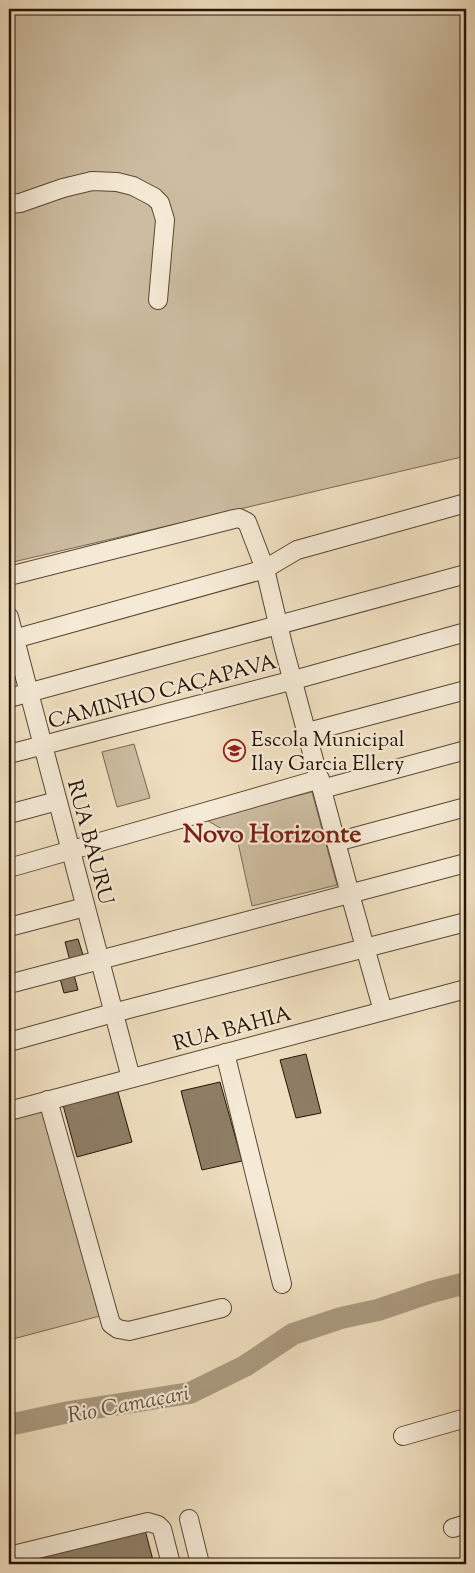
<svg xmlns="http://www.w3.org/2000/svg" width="475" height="1573" font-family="'Sorts Mill Goudy',serif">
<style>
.green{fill:#ccbca0;stroke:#786852}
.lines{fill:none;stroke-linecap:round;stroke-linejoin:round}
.river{stroke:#aa9a80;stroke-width:22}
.building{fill:#8e7e66;stroke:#241404}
.minor-casing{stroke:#574733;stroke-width:20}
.minor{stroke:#f5ead6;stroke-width:18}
.labels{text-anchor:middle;stroke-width:4.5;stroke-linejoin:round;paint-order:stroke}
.street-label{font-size:21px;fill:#241404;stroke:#f5ead6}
.poi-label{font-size:21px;fill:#241404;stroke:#f5ead6;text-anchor:start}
.water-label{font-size:22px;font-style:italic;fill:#60503c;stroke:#f5ead6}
.district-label{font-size:26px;font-weight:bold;fill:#7a1f14;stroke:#f5ead6}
</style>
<rect width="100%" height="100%" fill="#efdfc0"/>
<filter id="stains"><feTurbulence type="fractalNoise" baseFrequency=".004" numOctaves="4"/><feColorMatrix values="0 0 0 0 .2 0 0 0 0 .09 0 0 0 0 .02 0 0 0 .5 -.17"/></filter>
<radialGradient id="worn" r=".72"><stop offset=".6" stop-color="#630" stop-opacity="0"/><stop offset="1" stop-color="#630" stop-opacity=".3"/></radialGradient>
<!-- green -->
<g class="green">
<polygon points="9,9 466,9 466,456 9,563"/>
<polygon points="134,744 150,798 117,807 102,752"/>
<polygon points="312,792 337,885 252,906 237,838 205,819"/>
<polygon points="55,1108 115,1312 9,1340 9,1120"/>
</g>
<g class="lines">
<!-- river -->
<polyline class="river" points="9,1425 69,1412 190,1393 245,1366 293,1334 341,1318 378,1310 431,1292 466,1283"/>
</g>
<!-- building -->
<g class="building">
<polygon points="78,939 84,958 70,961 65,942"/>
<polygon points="73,971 78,990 64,993 59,975"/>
<polygon points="306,1054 321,1113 296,1118 280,1060"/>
<polygon points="220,1082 242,1161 202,1170 181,1091"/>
<polygon points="118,1092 132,1142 77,1157 63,1105"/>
<polygon points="145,1530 154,1564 9,1564"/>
</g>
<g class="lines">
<defs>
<g id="minor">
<polyline points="9,204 20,203 63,188 92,181 117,182 133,186 154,197 160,203 165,220 158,300"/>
<polyline points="9,576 234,519 239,518 247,522 265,569 283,645 350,894 383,1011"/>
<polyline points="9,617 131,1078"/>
<polyline points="14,639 265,569 297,550 466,503"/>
<polyline points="9,698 466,574"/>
<polyline points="308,732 466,690"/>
<polyline points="9,754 294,680 466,632"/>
<polyline points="322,789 466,750"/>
<polyline points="9,814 57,801"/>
<polyline points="336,842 466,807"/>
<polyline points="9,868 320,779"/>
<polyline points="9,927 85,907"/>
<polyline points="9,984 466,863"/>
<polyline points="9,1042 113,1013 466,922"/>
<polyline points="225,1053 282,1284"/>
<polyline points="48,1100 111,1324 118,1329 129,1331 222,1308"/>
<polyline points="9,1111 466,989"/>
<polyline points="403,1436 466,1418"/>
<polyline points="189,1519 200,1564"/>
<polyline points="453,1528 466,1524"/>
<polyline points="9,1556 148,1522 158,1525 162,1529 171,1564"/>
</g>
</defs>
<!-- minor casing -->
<use href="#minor" class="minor-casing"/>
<!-- minor -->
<use href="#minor" class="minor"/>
</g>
<!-- icons -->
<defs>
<symbol id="school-ring" viewBox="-11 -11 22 22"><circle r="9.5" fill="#f5ead6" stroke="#8f2418" stroke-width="1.5"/><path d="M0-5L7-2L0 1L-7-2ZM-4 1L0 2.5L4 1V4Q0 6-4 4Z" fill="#8f2418"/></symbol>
</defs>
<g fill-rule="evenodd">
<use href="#school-ring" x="222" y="738" width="25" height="25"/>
</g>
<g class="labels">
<!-- street labels -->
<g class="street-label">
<text transform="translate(162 691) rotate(-15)" y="7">CAMINHO CAÇAPAVA</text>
<text transform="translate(91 842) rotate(75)" y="7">RUA BAURU</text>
<text transform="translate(232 1028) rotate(-15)" y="7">RUA BAHIA</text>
</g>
<!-- poi labels -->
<g class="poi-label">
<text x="251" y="746">Escola Municipal<tspan x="251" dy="24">Ilay Garcia Ellery</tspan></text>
</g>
<!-- water labels -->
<g class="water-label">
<text transform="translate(128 1403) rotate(-11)" y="8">Rio Camaçari</text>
</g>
<!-- district labels -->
<g class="district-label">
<text x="272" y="842">Novo Horizonte</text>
</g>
</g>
<!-- margin -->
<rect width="475" height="1573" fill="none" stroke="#efdfc0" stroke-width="30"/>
<rect x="10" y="10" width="455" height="1553" fill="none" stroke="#241404" stroke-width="2.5"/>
<rect x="15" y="15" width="445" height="1543" fill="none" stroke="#241404"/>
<rect width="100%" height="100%" filter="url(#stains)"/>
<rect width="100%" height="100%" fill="url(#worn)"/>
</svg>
